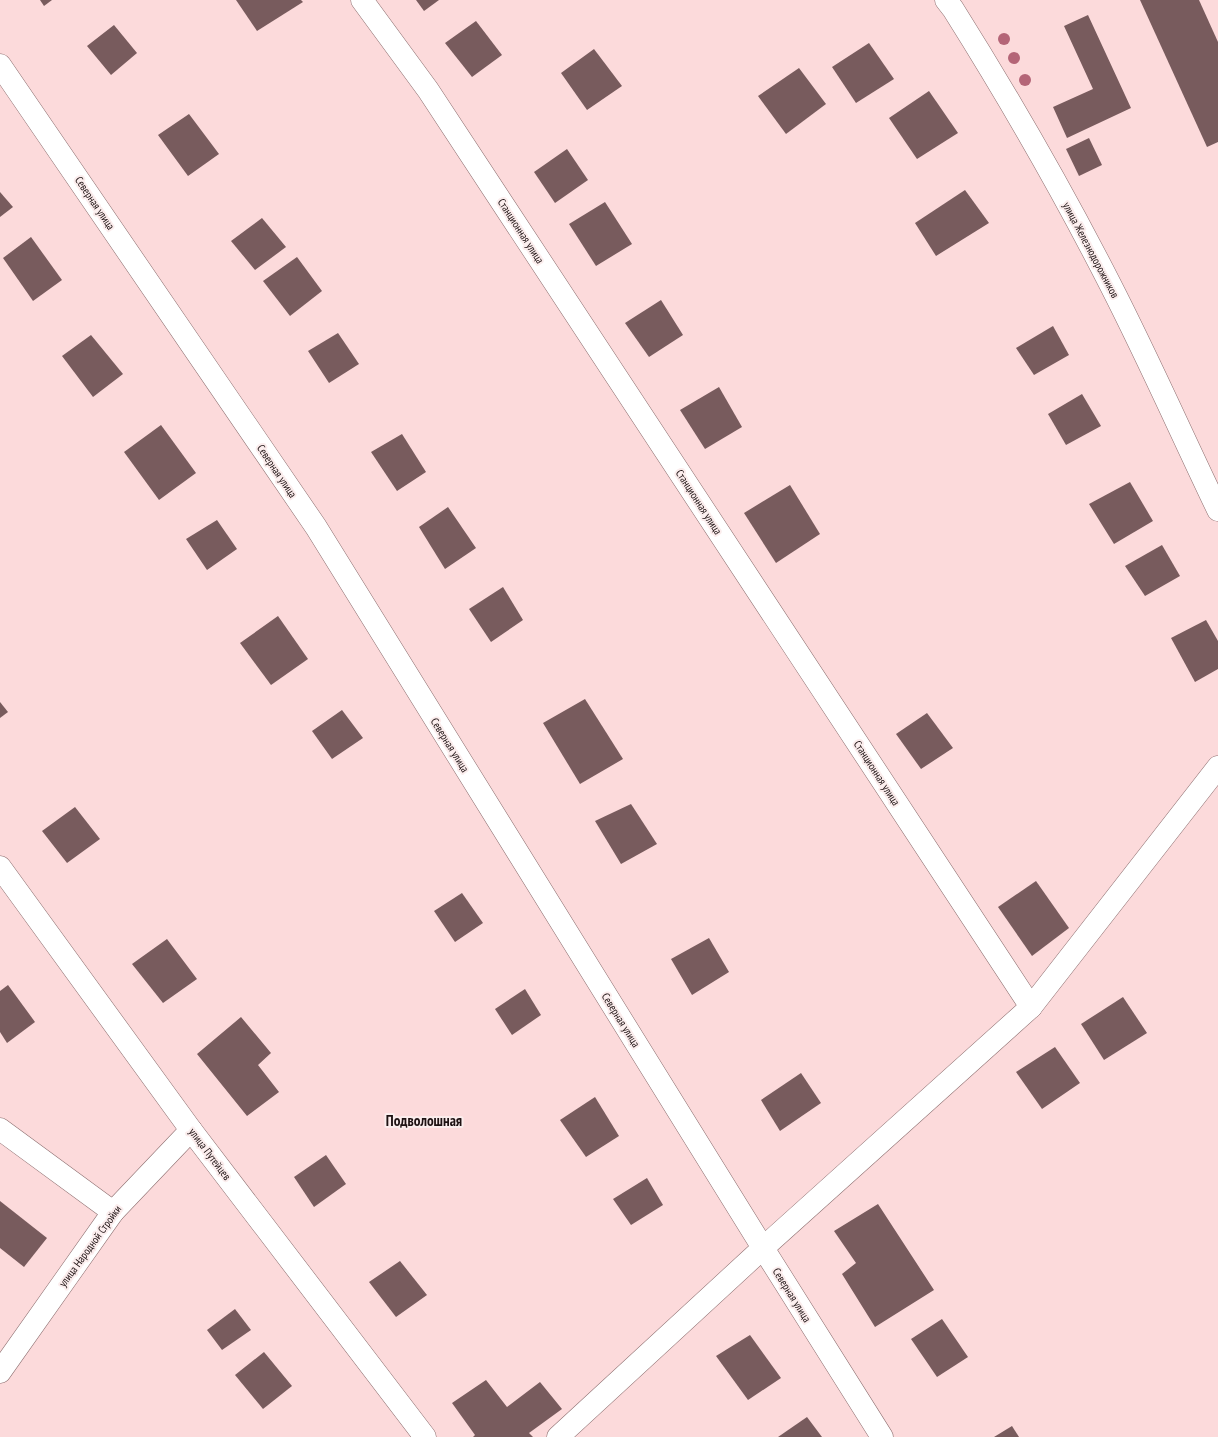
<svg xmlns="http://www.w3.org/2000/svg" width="1218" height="1437" font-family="'PT Sans Narrow',sans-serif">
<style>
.building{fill:#785b5d}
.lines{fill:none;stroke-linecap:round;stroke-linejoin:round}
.street-casing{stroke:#8c6e6f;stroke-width:23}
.street{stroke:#fff;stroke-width:22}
.tree{fill:#b46577}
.labels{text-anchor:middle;stroke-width:4;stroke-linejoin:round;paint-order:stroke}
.street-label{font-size:11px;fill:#1e1213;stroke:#fbeded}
.district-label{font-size:15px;font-weight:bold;fill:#1e1213;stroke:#fbeded}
</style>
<rect width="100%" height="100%" fill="#fcdadb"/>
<!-- building -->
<g class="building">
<polygon points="40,0 52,0 44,6"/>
<polygon points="236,0 301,0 303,2 257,31"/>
<polygon points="416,0 439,0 424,11"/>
<polygon points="1140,0 1199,0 1218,42 1218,142 1207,147"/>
<polygon points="1088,15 1131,108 1067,138 1053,107 1093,89 1064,26"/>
<polygon points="476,21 502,55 472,77 445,43"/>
<polygon points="114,25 137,53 111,75 87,46"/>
<polygon points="869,43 894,79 856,103 832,67"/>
<polygon points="594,49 622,86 587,110 561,73"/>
<polygon points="799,68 826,104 786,134 758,96"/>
<polygon points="929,91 958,133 917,159 889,118"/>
<polygon points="189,114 219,154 188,176 158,135"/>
<polygon points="1089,138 1102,165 1079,176 1066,149"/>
<polygon points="567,149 588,180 555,203 534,172"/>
<polygon points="965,190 989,223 936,256 915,223"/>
<polygon points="0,192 13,207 0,217"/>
<polygon points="605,202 632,244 596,266 569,224"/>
<polygon points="262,218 286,247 255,270 231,241"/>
<polygon points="31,237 62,280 33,301 3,258"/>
<polygon points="297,257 322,291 290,316 263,281"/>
<polygon points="661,300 683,335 649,357 625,323"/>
<polygon points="1053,326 1069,355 1034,375 1016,348"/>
<polygon points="338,333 359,364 329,383 308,351"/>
<polygon points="91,335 123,374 93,397 62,356"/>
<polygon points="719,387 742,427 705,449 680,410"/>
<polygon points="1082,394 1101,426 1066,445 1048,414"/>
<polygon points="161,425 196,473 159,500 124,452"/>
<polygon points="402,434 426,472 397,491 371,452"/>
<polygon points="1130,482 1153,521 1114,544 1089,504"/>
<polygon points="790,485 820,534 776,563 744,513"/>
<polygon points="448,507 476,548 445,569 419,527"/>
<polygon points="217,520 237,549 207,570 186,539"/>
<polygon points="1162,545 1180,576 1145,596 1125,566"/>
<polygon points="503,587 523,620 491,642 469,609"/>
<polygon points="278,616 308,659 271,685 240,643"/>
<polygon points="1206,620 1218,641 1218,669 1195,682 1171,638"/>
<polygon points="585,699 623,759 580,784 543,723"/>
<polygon points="0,702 8,712 0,718"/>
<polygon points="342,710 363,738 332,759 312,731"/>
<polygon points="927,713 953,748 921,769 896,734"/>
<polygon points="631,804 657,844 621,864 595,821"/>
<polygon points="75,807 100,839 67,863 42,831"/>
<polygon points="1036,881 1069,928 1032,956 998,907"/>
<polygon points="462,893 483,923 455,942 434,911"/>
<polygon points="709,938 729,972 692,995 671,959"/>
<polygon points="167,939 197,979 163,1003 132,964"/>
<polygon points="8,985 35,1022 7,1043 0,1032 0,991"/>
<polygon points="525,989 541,1015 512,1035 495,1009"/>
<polygon points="1123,997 1147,1033 1104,1060 1081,1024"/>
<polygon points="241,1017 271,1053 258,1065 279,1092 247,1116 197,1054"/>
<polygon points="1055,1047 1080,1083 1042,1109 1016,1072"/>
<polygon points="801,1073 821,1103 780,1131 761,1100"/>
<polygon points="595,1097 619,1136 586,1157 560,1120"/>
<polygon points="326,1155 346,1184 314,1207 294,1177"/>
<polygon points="647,1178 663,1205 631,1225 613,1199"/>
<polygon points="0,1201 47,1238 24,1267 0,1248"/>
<polygon points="878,1204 934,1290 875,1327 842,1274 856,1263 834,1231"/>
<polygon points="400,1261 427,1295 396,1317 369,1282"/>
<polygon points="235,1309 251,1330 222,1350 207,1330"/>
<polygon points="942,1319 968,1357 937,1377 911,1339"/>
<polygon points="750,1335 781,1378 748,1400 716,1356"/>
<polygon points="264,1352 292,1386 263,1409 235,1375"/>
<polygon points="486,1380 507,1407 540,1382 562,1409 529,1433 533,1437 473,1437 475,1435 452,1403"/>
<polygon points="807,1417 822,1437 778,1437"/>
<polygon points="1012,1426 1019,1437 994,1437"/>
</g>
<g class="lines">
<defs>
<g id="street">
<polyline points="362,0 428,90 1031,1007"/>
<path d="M946 0 953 9C1009 98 1062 190 1110 284 1148 358 1182 435 1218 510"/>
<polyline points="0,65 316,527 763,1248 882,1437"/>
<polyline points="0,867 191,1130 425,1437"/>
<polyline points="0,1129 113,1212"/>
<polyline points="0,1372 113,1212 191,1130"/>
<polyline points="558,1437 763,1248 1031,1007 1218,767"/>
</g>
</defs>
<!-- street casing -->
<use href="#street" class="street-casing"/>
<!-- street -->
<use href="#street" class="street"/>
</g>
<!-- trees -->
<g class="tree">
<circle cx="1004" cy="39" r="6"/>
<circle cx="1014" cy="58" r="6"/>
<circle cx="1025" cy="80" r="6"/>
</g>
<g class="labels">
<!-- street labels -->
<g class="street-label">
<text transform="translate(95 203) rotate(56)" y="4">Северная улица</text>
<text transform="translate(521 231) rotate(57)" y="4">Станционная улица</text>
<text transform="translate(1091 250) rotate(62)" y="4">улица Железнодорожников</text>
<text transform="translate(277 471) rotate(56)" y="4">Северная улица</text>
<text transform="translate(699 502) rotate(57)" y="4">Станционная улица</text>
<text transform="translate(450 745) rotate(58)" y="4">Северная улица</text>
<text transform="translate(877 773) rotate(57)" y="4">Станционная улица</text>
<text transform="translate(621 1020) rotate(58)" y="4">Северная улица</text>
<text transform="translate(210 1154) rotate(53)" y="4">улица Путейцев</text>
<text transform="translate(90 1246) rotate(-54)" y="4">улица Народной Стройки</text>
<text transform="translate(792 1295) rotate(58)" y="4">Северная улица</text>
</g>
<!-- district labels -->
<g class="district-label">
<text x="424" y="1126">Подволошная</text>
</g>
</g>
</svg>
